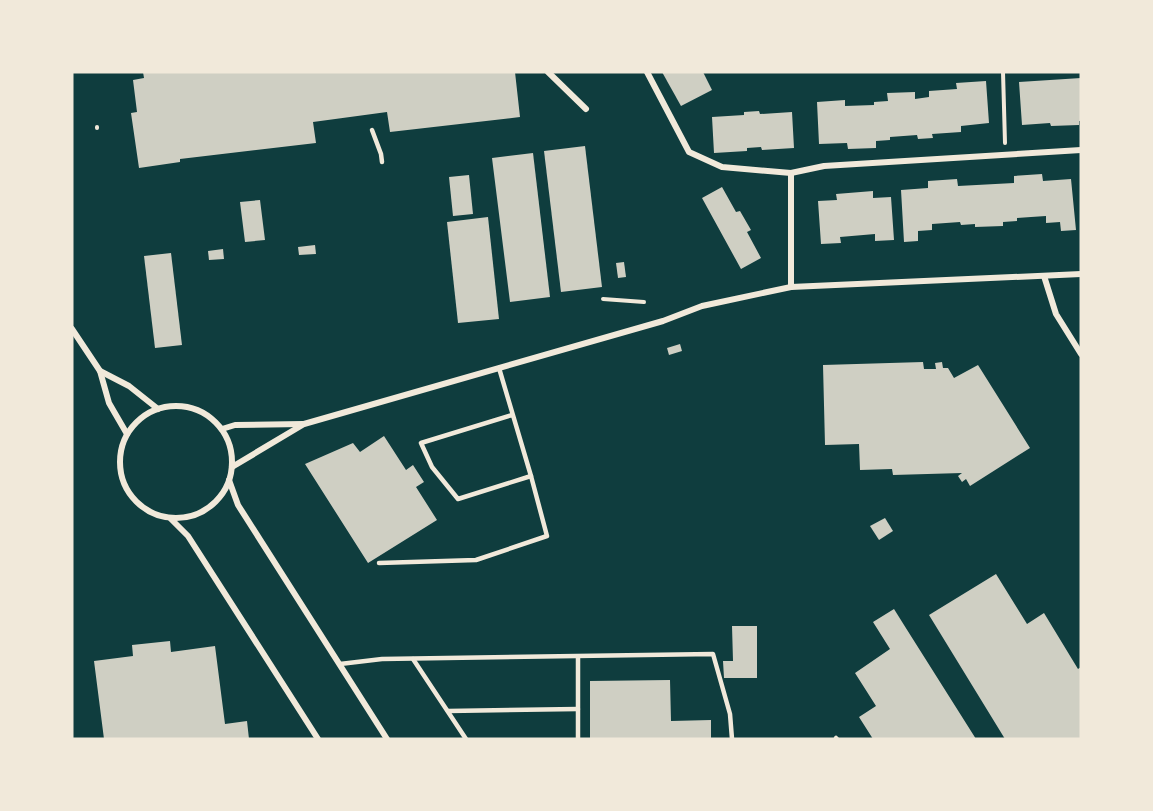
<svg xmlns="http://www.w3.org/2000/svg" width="1153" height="811" font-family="'Asap Condensed',sans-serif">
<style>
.building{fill:#cfcfc3}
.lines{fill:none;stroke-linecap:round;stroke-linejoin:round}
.path{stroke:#f1e9da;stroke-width:4}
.service{stroke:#f1e9da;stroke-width:4.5}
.minor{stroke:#f1e9da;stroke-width:6}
</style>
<rect width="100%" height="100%" fill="#0f3d3e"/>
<!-- building -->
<g class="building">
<polygon points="143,72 515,72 520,117 390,132 387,112 313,122 316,143 180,159 180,162 139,168 131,113 137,112 133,80 144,78"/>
<polygon points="662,72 703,72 712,90 681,106"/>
<polygon points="1081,78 1081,121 1079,121 1079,125 1051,126 1050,123 1022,125 1019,82"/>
<polygon points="986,81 989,123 961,126 961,132 932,134 933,138 918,139 917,135 890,137 890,140 876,141 876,148 848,149 847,143 819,144 817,102 845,100 845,106 874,105 874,102 888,101 887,93 915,92 915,99 929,97 929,91 957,89 956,83"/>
<polygon points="759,111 760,114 792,112 794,148 762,150 761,147 747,148 747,151 714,153 712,117 744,115 744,112"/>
<polygon points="585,146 602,287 561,292 544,151"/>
<polygon points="533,153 550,297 510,302 492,158"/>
<polygon points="1042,174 1043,181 1071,179 1076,230 1061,231 1060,222 1046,223 1046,216 1031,217 1017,218 1017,221 1003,222 1003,226 975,227 975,224 961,225 960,222 932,224 932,230 918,231 918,241 904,242 901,190 928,188 928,181 957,179 958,186 1014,183 1014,176"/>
<polygon points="469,175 473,214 453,216 449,177"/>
<polygon points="722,187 736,212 740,211 751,230 747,232 761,258 741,269 702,198"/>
<polygon points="873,191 873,198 891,197 894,240 875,241 875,234 840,237 841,243 821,244 818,201 837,200 836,194"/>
<polygon points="260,200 265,240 245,242 240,202"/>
<polygon points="488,217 499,319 458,323 447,222"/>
<polygon points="315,245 316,254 299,255 298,247"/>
<polygon points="223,249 224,259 209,260 208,251"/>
<polygon points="171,253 182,345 155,348 144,256"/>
<polygon points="624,262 626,277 618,278 616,263"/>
<polygon points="680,344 682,351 669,355 667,348"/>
<polygon points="923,362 924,369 936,369 935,363 942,362 943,368 948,368 954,378 978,365 1030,448 970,486 966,479 962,482 958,476 962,473 893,475 892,469 860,470 859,444 825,445 823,365"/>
<polygon points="384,436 406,470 413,465 424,482 416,487 437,520 368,563 305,464 353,443 360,452"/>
<polygon points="885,518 893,531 879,540 870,526"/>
<polygon points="996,574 1027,624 1044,613 1078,669 1081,667 1081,739 1005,739 929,615"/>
<polygon points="894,609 904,625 976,739 873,739 859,717 876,706 855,673 890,649 873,622"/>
<polygon points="732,626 757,626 757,678 724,678 723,661 733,661"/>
<polygon points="170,641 171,652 215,646 225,724 247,721 249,739 104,739 94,661 133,656 132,645"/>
<polygon points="670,680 671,721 711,720 711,739 590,739 590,681"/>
</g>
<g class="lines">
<!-- path -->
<g class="path">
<polyline points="1003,72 1005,143"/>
<polyline points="97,127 97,128"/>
<polyline points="603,299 644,302"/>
</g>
<!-- service -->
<g class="service">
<polyline points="372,130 381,154 382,162"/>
<polyline points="499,368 531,476 458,499 432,467 421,443 512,415"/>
<polyline points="379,563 476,560 547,536 531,476"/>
<polyline points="413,659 466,739"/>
<polyline points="340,664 382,659 713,654 730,714 732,739"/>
<polyline points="448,711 578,709"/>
<polyline points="836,738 837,739"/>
<polyline points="578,739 578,657"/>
</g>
<!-- minor -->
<g class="minor">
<polyline points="548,72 586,109"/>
<polyline points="647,72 689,152 722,167 791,173 824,166 1081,150"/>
<polyline points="791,173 791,287"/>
<polyline points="1044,276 1056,314 1081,354"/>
<polyline points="72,329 100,371 109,403 127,434"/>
<polyline points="100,371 129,386 158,409"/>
<circle cx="176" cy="462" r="56"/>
<polyline points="222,429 235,425 303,424"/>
<polyline points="232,467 304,424 663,321 702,306 791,287 1081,274"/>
<polyline points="229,480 238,505 387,739"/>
<polyline points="171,519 188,536 318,739"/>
</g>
</g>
<!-- border -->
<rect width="1153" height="811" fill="none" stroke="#f1e9da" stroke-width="147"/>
</svg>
